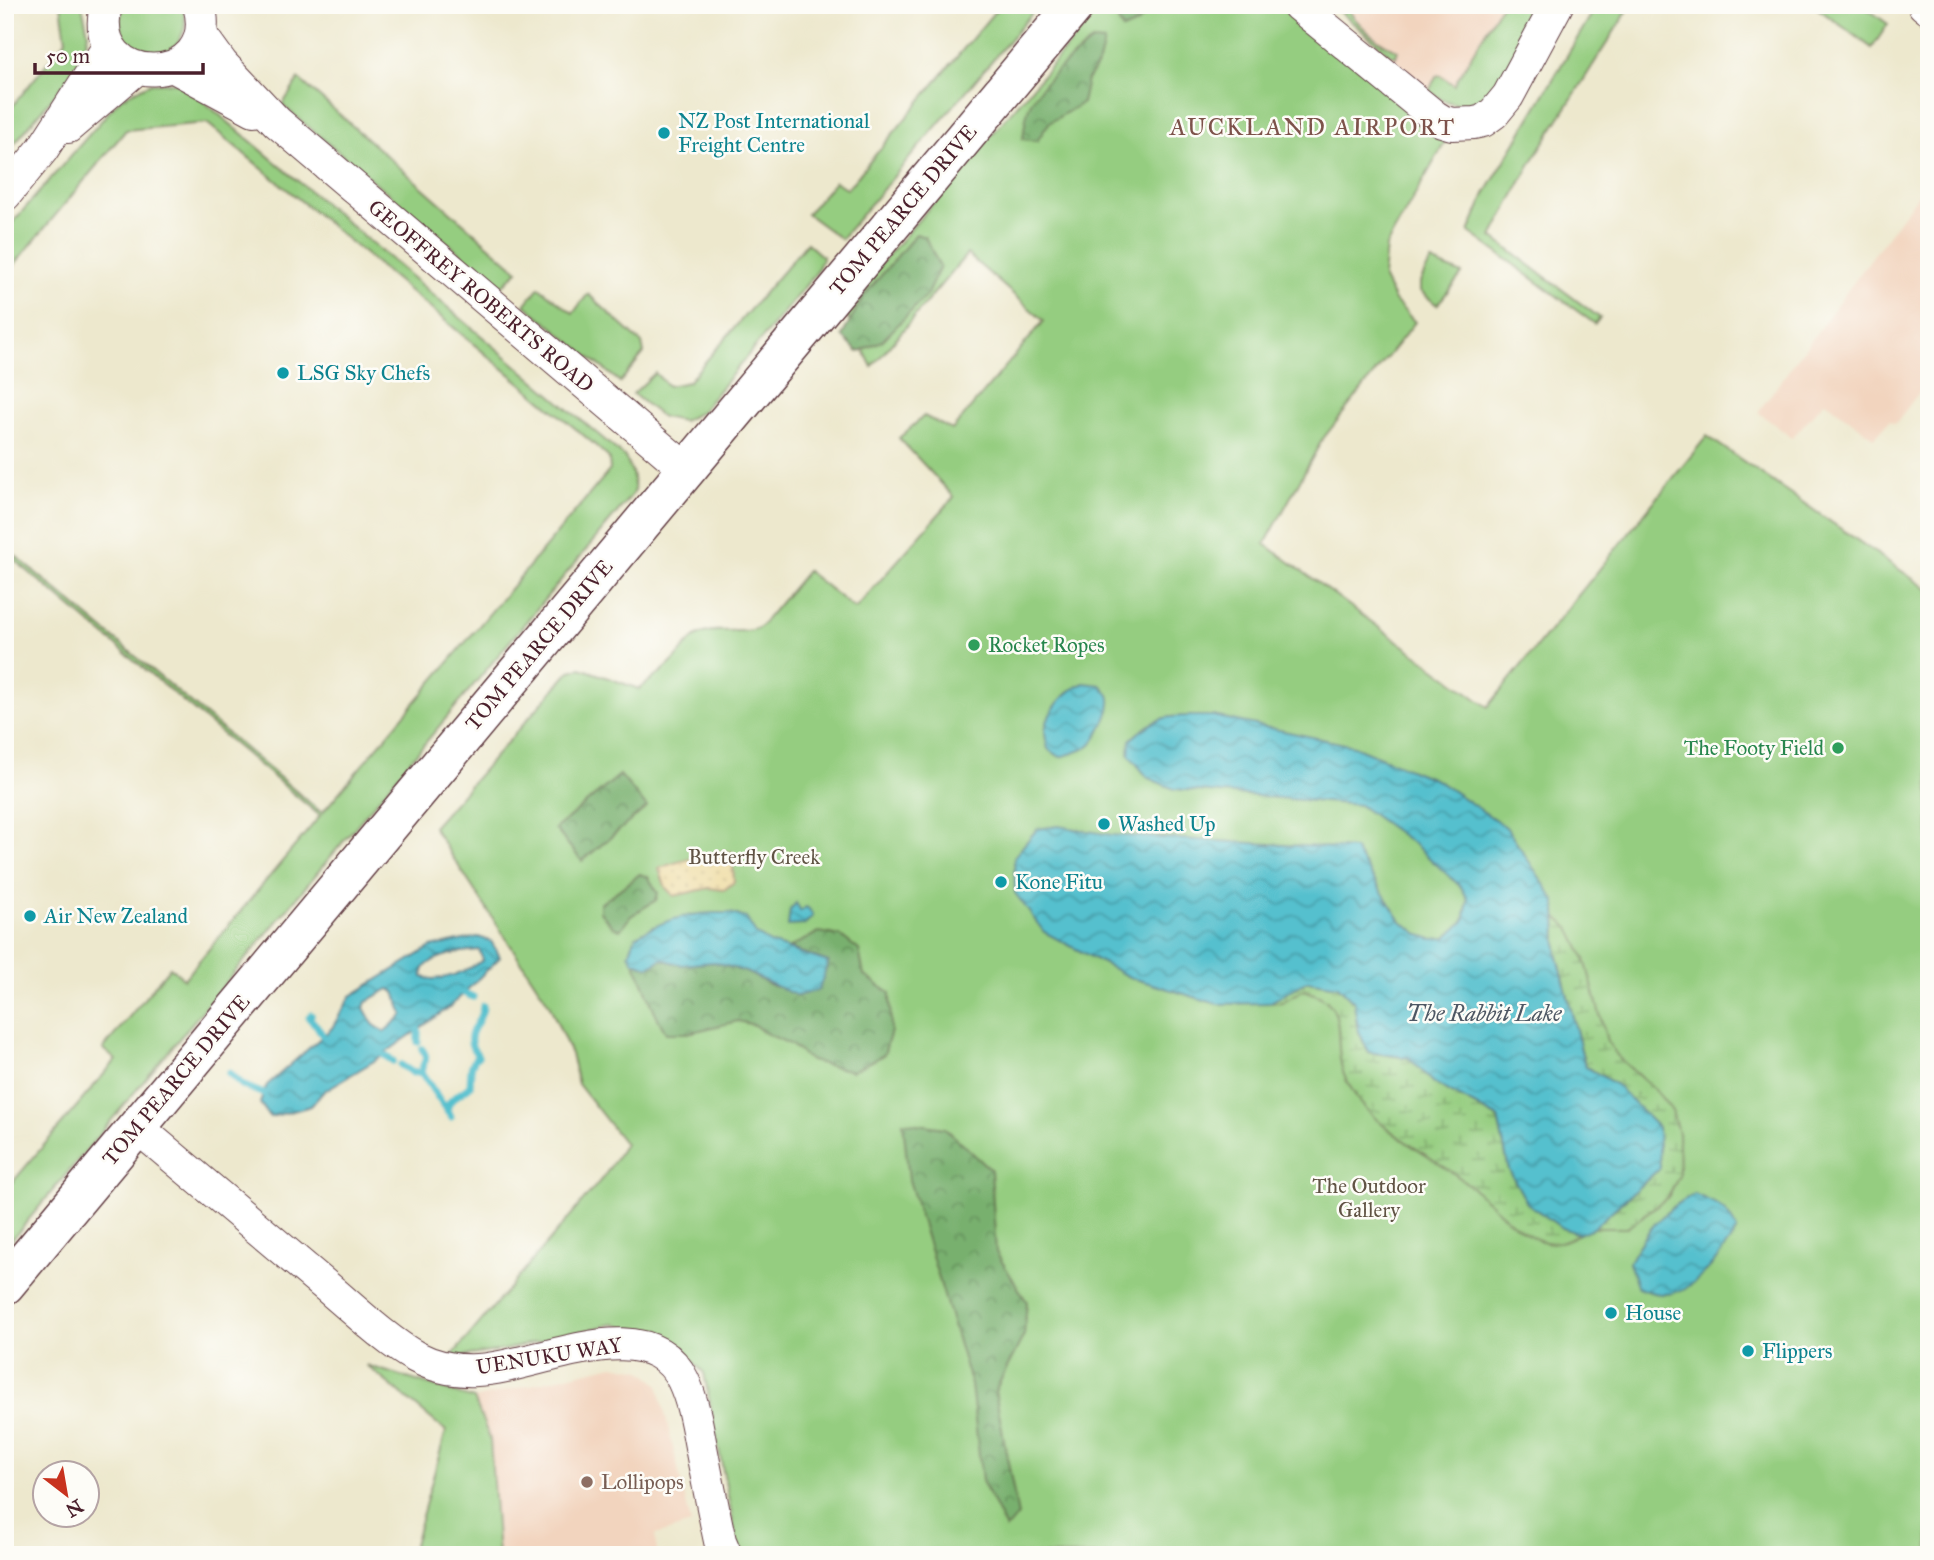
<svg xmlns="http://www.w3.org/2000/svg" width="1934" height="1560" font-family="'IM FELL Great Primer',serif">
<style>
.built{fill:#f2d4be}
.green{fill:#95cd80;stroke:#707656;stroke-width:2}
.forest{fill:url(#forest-crowns);stroke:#61684c;stroke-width:2}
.wetland{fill:url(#wetland-marsh);stroke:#707656;stroke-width:2}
.sand{fill:url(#sand-dots);stroke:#9c7c64;stroke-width:2}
.water{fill:url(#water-waves);stroke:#4f707c;stroke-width:2;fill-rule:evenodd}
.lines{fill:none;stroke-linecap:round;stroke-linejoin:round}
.stream{stroke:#54c0ce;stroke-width:7}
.minor-casing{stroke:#623d43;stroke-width:34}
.major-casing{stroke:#623d43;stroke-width:41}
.minor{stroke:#fff;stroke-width:32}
.major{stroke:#fff;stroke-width:38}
.culture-dot{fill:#0f9aa8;stroke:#fdfcf7;stroke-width:2.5}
.leisure-dot{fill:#2e9e5b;stroke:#fdfcf7;stroke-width:2.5}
.education-dot{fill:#8d6e63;stroke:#fdfcf7;stroke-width:2.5}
.labels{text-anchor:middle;stroke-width:5;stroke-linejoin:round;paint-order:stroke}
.culture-label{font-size:21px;fill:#0d838f;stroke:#fdfcf7;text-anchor:start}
.street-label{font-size:21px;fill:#4a1f2b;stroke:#fdfcf7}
.leisure-label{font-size:21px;fill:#27864d;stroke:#fdfcf7;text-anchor:start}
.park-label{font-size:21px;fill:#605344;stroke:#fdfcf7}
.education-label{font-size:21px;fill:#785e54;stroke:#fdfcf7;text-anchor:start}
.water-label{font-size:23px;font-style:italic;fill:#4e5764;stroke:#fdfcf7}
.quarter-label{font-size:24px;letter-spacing:2px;fill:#7d524a;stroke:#fdfcf7}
</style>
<defs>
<pattern id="forest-crowns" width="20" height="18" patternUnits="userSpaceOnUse" patternTransform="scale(1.75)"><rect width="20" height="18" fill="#78b06e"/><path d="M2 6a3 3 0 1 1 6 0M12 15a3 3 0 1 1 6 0" fill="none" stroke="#648f5b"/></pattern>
<pattern id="wetland-marsh" width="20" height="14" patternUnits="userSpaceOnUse" patternTransform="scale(1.75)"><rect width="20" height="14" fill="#95cd80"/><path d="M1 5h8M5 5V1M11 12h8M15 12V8" fill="none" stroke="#7ca669"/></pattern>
<pattern id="sand-dots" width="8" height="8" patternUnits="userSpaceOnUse" patternTransform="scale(1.75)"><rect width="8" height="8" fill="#eeda9e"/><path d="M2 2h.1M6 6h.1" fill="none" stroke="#cebb88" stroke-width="1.8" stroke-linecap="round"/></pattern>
<pattern id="water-waves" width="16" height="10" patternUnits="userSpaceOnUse" patternTransform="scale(1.75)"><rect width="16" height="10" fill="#54c0ce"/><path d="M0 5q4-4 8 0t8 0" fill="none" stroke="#489ba7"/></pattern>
</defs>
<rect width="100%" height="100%" fill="#fdfcf7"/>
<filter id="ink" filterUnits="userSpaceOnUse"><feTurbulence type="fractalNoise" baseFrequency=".0143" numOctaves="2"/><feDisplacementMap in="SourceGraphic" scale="14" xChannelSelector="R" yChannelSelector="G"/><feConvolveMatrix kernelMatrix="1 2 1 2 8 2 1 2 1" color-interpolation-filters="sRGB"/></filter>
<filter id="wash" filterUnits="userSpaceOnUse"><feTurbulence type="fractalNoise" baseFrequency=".00686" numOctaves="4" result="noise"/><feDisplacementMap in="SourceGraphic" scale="28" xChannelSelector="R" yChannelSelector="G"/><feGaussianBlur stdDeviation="1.57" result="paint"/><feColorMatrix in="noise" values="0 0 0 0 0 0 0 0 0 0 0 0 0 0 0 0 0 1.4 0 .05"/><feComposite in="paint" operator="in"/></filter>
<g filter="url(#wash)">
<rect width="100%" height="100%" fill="#ede8cd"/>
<!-- built -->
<g class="built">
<polygon points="1332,5 1539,5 1491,98 1461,106 1430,96"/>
<polygon points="1929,180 1929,397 1920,391 1895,424 1889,421 1874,438 1825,401 1792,438 1758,412"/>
<polygon points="613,1365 641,1370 658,1384 691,1524 655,1535 657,1552 498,1555 490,1439 474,1399"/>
</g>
<!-- green -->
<g class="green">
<polygon points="61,5 82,5 88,33 82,62 5,155 5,115 66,40"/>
<path d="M125 5H181C186 16 187 26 181 37 162 75 103 45 125 5Z"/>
<polygon points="1000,5 1039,5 841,239 807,214 835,181 847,189"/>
<path d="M1103 5H1281L1448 137 1386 246 1383 277 1395 301 1415 322 1322 440 1265 544 1488 707 1707 436 1929 590V1555H743L738 1548 704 1373 669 1337 613 1324 504 1350 450 1358 605 1175 625 1144 578 1084 571 1054 549 1004 433 827 570 671 581 668 639 689C652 679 667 669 677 657 685 648 690 639 701 634 720 626 744 636 760 627L807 571 855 609 954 497 899 438 924 416 952 430 1044 321 967 254 872 367 843 308Z"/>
<path d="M1332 5H1345C1355 22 1379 45 1398 50L1396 57 1389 54Z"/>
<path d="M1501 5H1535L1540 11 1491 98C1463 105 1453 109 1429 91L1436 76 1440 75 1454 85Z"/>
<polygon points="1597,5 1631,5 1531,163 1492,237 1600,318 1595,324 1469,232 1485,194"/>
<polygon points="1813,5 1862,5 1888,24 1872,48"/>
<polygon points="299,79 518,271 501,287 282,105"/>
<polygon points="151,83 177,83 202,100 625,457 632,472 635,491 5,1248 5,1191 116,1060 103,1049 170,967 184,979 320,816 5,552 5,547 322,813 610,470 609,458 594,444 207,123 126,130 5,276 5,231 121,98"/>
<polygon points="807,243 823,257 816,273 701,412 683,421 662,417 633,394 655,373 668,386 688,382"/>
<polygon points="1431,261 1462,274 1437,305 1420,291 1420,282"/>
<polygon points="539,287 573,313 588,294 642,343 644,353 620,382 525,305"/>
<polygon points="366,1365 474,1399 490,1439 498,1555 411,1555 446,1431"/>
</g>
<!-- forest -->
<g class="forest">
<polygon points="1115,5 1155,5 1137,24 1123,30 1113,12"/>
<path d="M1092 41 1104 42 1099 62 1087 80 1082 103 1049 123 1037 141 1023 139C1025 124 1026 108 1035 96 1050 74 1073 57 1092 41Z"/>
<polygon points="916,234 925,237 940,267 926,296 882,341 858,352 842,336 863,297"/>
<polygon points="620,775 647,807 582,861 555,829"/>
<polygon points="640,874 648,877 658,893 656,900 631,916 620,930 613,927 600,912 600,904"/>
<path d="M819 932 841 936 859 950 864 975 890 993 891 1031 884 1055 852 1071 811 1061 790 1044 765 1033 754 1025 738 1021 688 1033H666C652 1011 646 986 634 962L649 967 662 959 682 965 714 962 746 972 775 987 828 962 789 948Z"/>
<polygon points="903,1122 945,1128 991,1170 996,1252 1027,1302 1024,1335 995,1391 1018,1516 1006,1529 982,1481 971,1385 909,1180"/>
</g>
<!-- wetland -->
<g class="wetland">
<polygon points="1556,916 1571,930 1585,959 1607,1041 1619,1058 1657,1092 1672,1111 1678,1133 1679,1176 1668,1197 1627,1228 1593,1228 1660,1168 1615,1084 1585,1066 1557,953"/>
<path d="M1307 981 1338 986 1354 1002 1358 1029 1368 1052 1409 1058 1434 1083 1498 1118 1509 1170 1562 1228 1579 1234C1565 1241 1554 1246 1539 1240 1515 1231 1488 1199 1468 1184 1434 1157 1378 1131 1355 1095 1351 1088 1345 1079 1343 1072 1331 1035 1353 1003 1303 990L1282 1002 1269 1003Z"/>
</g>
<!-- sand -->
<path class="sand" d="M723 851 732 852 734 882 724 890 709 888 674 896 666 888 659 869C675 860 704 857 723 851Z"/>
<!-- water -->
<g class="water">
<path d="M1084 683 1101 685C1104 688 1109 693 1110 698 1112 711 1099 735 1091 744 1084 751 1070 754 1060 757L1048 749C1047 744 1045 737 1045 731 1047 711 1066 690 1084 683Z"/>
<path d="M1213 716 1354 746 1438 781 1506 827 1556 902 1557 953 1585 1066 1615 1084 1658 1127 1660 1168 1593 1228 1579 1234 1562 1228 1527 1203 1509 1170 1498 1118 1434 1083 1409 1058 1368 1052 1358 1029 1354 1002 1338 986 1307 981 1269 1003 1217 1004 1129 977 1044 932 1015 893 1014 857 1037 829 1058 826 1112 835 1354 849 1401 921 1420 935 1432 939 1446 938 1464 921 1468 899 1461 887 1414 844 1359 805 1174 789 1148 778 1129 755 1130 740C1163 710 1172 717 1213 716Z"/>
<polygon points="796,903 801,911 806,907 809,909 813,916 804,925 788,926 790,910"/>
<path d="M712 913H731L746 918 756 934 770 943 828 962 819 990 797 996 746 972 714 962 682 965 662 959 649 967 634 962 629 954 636 936C661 922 683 914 712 913Z"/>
<path d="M478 937 491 941 500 957 451 1006 374 1061 324 1091 311 1106 270 1117 260 1103 267 1085 332 1028 351 996 431 947ZM479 950 483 960C469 970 439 984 423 977 418 957 464 951 479 950ZM389 989 395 992 403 1015 384 1032 373 1024 364 1008 366 1002Z"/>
<path d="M1694 1194C1717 1204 1726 1206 1737 1230 1722 1253 1696 1293 1665 1294 1656 1295 1647 1291 1638 1288L1629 1262C1646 1231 1662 1211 1694 1194Z"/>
</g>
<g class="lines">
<!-- stream -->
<g class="stream">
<polyline points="464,993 473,997"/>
<polyline points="311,1015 309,1018 314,1023"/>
<polyline points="317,1026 323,1036"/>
<polyline points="418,1042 418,1030"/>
<polyline points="384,1055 393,1061"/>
<polyline points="401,1065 413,1073 421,1072 451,1117"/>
<path d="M421 1072C423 1060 430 1060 422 1049"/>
<polyline points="229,1073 242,1085 264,1094"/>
<path d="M447 1111C448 1097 461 1095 470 1086 471 1076 469 1063 478 1056 476 1052 473 1050 472 1046 466 1031 483 1021 483 1006"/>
</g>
</g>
</g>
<g filter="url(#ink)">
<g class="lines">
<defs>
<g id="minor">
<path d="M106 5C85 93 223 89 199 5"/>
<polyline points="1298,5 1434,116 1442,121 1452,124 1474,123 1483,121 1494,113 1508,96 1557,5"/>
<polyline points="1924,5 1929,9"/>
<polyline points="201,35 222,64 277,122 686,469"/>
<polyline points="174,67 254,110"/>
<polyline points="68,127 136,69"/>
<polyline points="5,195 42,150 109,46"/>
<path d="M137 1127C198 1178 259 1229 320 1281 347 1303 386 1341 416 1357 435 1367 456 1371 477 1370 537 1368 648 1307 683 1380 693 1401 697 1425 701 1447 707 1478 713 1509 720 1541L726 1555"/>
</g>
<polyline id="major" points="5,1285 1075,5"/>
</defs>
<!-- minor casing -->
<use href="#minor" class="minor-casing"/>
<!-- major casing -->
<use href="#major" class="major-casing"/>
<!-- minor -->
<use href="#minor" class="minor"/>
<!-- major -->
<use href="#major" class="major"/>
</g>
</g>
<!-- markers -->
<g class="culture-dot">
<circle cx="664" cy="133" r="7"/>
<circle cx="283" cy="373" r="7"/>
<circle cx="1104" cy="824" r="7"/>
<circle cx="1001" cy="882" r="7"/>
<circle cx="30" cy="916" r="7"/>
<circle cx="1611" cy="1313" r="7"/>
<circle cx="1748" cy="1351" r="7"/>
</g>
<g class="leisure-dot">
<circle cx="974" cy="645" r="7"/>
<circle cx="1838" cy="748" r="7"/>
</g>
<circle class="education-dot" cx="587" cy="1482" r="7"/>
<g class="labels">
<!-- culture labels -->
<g class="culture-label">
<text x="678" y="128">NZ Post International<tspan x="678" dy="24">Freight Centre</tspan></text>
<text x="297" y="380">LSG Sky Chefs</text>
<text x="1118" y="831">Washed Up</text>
<text x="1015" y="889">Kone Fitu</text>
<text x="44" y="923">Air New Zealand</text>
<text x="1625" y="1320">House</text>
<text x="1762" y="1358">Flippers</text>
</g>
<!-- street labels -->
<g class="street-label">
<text transform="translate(903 210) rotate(-50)" y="7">TOM PEARCE DRIVE</text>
<text transform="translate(481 296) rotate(40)" y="7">GEOFFREY ROBERTS ROAD</text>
<text transform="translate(539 645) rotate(-50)" y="7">TOM PEARCE DRIVE</text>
<text transform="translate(176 1080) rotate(-50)" y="7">TOM PEARCE DRIVE</text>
<text transform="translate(549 1356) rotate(-9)" y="7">UENUKU WAY</text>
</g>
<!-- leisure labels -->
<g class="leisure-label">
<text x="988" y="652">Rocket Ropes</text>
<text x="1824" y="755" text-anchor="end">The Footy Field</text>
</g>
<!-- park labels -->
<g class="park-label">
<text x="754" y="864">Butterfly Creek</text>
<text x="1369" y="1193">The Outdoor<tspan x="1369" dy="24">Gallery</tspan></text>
</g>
<!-- education labels -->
<g class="education-label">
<text x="601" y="1489">Lollipops</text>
</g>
<!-- water labels -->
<g class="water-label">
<text x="1484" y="1021">The Rabbit Lake</text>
</g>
<!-- quarter labels -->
<g class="quarter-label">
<text x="1313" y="135">AUCKLAND AIRPORT</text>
</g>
</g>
<!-- margin -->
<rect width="1934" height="1560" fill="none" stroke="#fdfcf7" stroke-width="28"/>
<!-- north arrow -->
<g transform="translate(66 1494) rotate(149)"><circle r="33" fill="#fdfcf7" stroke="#b5a4a5" stroke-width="2"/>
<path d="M0-5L12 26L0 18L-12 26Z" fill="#c8321e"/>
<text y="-10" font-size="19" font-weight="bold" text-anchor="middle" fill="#4a1f2b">N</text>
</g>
<!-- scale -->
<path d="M35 63v10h168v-10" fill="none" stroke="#4a1f2b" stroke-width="3.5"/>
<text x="46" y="63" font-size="21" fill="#4a1f2b" stroke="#fdfcf7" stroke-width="5" paint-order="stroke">50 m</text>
</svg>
